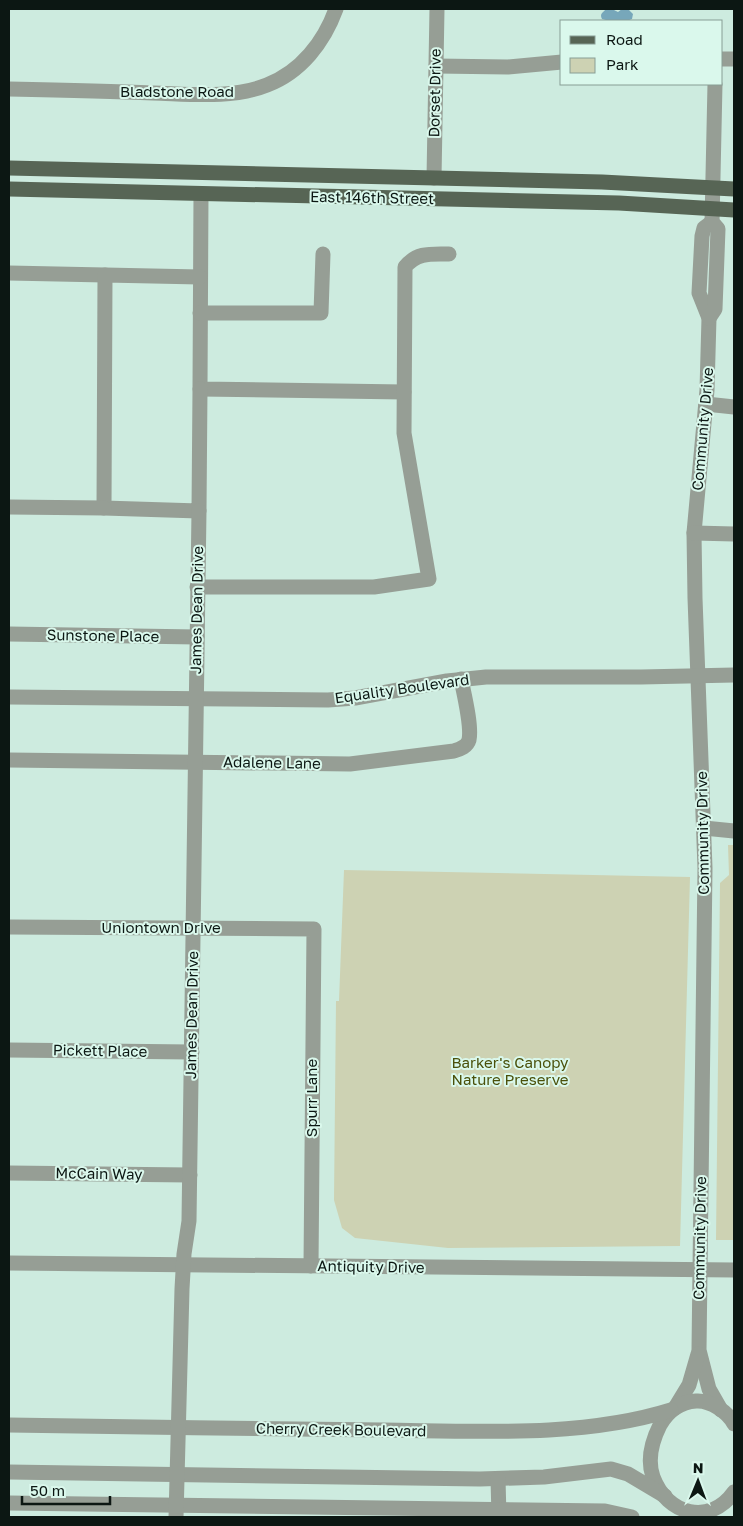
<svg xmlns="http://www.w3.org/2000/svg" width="743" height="1526" font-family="'Golos Text',sans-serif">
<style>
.green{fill:#cdd2b3}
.water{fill:#77a7ba}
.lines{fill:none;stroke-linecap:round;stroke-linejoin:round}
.minor{stroke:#969e95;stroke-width:15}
.major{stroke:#576555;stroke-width:15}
.labels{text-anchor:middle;stroke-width:4;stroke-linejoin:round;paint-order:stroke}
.street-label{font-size:15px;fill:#0c1713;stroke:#daf8ec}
.park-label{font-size:15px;fill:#4a500a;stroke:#daf8ec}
</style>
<rect width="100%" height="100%" fill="#cdebdf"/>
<!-- green -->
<g class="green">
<polygon points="728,845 734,845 734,1240 716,1240 720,883 729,875"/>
<polygon points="344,870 690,877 680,1246 448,1248 355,1238 342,1228 334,1200 336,1001 339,1001"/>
</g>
<!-- water -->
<path class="water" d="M606 9H612L618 12 622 9H628L633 14 632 19C623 23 611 22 602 19 599 13 604 12 606 9Z"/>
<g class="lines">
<!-- minor -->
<g class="minor">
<polyline points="722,59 734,59"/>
<polyline points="436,66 508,67 562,62"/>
<path d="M9 89C57 90 105 91 153 93 190 94 232 99 267 85 301 72 324 42 336 9"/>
<polyline points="434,178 437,9"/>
<polyline points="201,194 200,389 404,392"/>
<polyline points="712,222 704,228 702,236 699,293 709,318 707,390 694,533 695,598 705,868 699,1350 709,1389 721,1410"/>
<polyline points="9,273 105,275"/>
<polyline points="200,313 321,313 323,254"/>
<polyline points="709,318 715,309 718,229 712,222 715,84"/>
<polyline points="200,389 199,511 104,508 105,275 200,277"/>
<polyline points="706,404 734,407"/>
<polyline points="9,507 104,508"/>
<polyline points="694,533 734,534"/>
<path d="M197 587H374L429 579 404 433 405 267C417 252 431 254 449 254"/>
<polyline points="9,634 197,637"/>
<polyline points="9,697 328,700 355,698 447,681 486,677 641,677 734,675"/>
<path d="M9 760 350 764 454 751C460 749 467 747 469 740 472 726 464 694 461 679"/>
<polyline points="704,828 734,831"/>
<polyline points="9,927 314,929 311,1266"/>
<polyline points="9,1050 192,1052"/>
<polyline points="9,1173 190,1175"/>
<polyline points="9,1263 734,1270"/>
<polyline points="675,1408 689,1385 698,1354"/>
<path d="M734 1424C728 1412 710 1400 696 1401 680 1402 668 1411 660 1425 652 1441 647 1460 653 1477 667 1515 710 1526 734 1492"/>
<path d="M9 1425C133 1427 258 1429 382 1430 475 1431 582 1438 671 1410"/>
<polyline points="9,1472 480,1479 544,1477 611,1469 628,1474 665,1496"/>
<polyline points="498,1479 499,1517"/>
<polyline points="9,1503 605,1511 632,1517"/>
<polyline points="176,1517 182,1289 184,1254 189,1221 199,511"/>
</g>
<!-- major -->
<g class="major">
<polyline points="9,168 602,182 734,189"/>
<polyline points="9,189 619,203 734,210"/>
</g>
</g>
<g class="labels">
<!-- street labels -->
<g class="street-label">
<text x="177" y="97">Bladstone Road</text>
<text transform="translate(435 93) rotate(-89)" y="5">Dorset Drive</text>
<text transform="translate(372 198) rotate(1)" y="5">East 146th Street</text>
<text transform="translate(703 429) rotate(-85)" y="5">Community Drive</text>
<text transform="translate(197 610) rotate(-89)" y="5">James Dean Drive</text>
<text transform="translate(103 636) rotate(1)" y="5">Sunstone Place</text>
<text transform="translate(402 689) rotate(-8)" y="5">Equality Boulevard</text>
<text transform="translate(272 763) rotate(1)" y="5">Adalene Lane</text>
<text transform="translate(703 833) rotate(-91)" y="5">Community Drive</text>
<text x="161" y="933">Uniontown Drive</text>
<text transform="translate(192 1015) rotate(-89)" y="5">James Dean Drive</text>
<text transform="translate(100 1051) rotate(1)" y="5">Pickett Place</text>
<text transform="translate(312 1098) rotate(-90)" y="5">Spurr Lane</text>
<text transform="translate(99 1174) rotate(1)" y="5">McCain Way</text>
<text transform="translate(700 1238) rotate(-89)" y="5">Community Drive</text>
<text transform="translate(371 1267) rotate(1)" y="5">Antiquity Drive</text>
<text transform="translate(341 1430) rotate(1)" y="5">Cherry Creek Boulevard</text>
</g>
<!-- park labels -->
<g class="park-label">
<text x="510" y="1068">Barker's Canopy<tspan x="510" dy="17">Nature Preserve</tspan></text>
</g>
</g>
<!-- border -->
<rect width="743" height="1526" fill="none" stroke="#0c1713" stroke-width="20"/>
<!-- legend -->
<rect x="560" y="20" width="162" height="65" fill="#daf8ec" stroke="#889e95"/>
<rect x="570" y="36" width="25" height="8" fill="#576555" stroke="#889e95"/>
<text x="606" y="45" font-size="15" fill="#0c1713">Road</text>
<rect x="570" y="58" width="25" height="15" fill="#cdd2b3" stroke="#889e95"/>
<text x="606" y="70" font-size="15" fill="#0c1713">Park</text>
<!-- north arrow -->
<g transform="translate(698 1481) rotate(1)" stroke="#daf8ec" stroke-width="4" paint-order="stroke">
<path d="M0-4L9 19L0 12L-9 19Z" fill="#0c1713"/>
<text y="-8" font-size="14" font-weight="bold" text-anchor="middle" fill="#0c1713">N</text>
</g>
<!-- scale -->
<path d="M22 1496v8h88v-8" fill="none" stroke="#0c1713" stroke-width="2.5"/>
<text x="30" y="1496" font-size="15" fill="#0c1713" stroke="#daf8ec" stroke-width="4" paint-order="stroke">50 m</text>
</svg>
